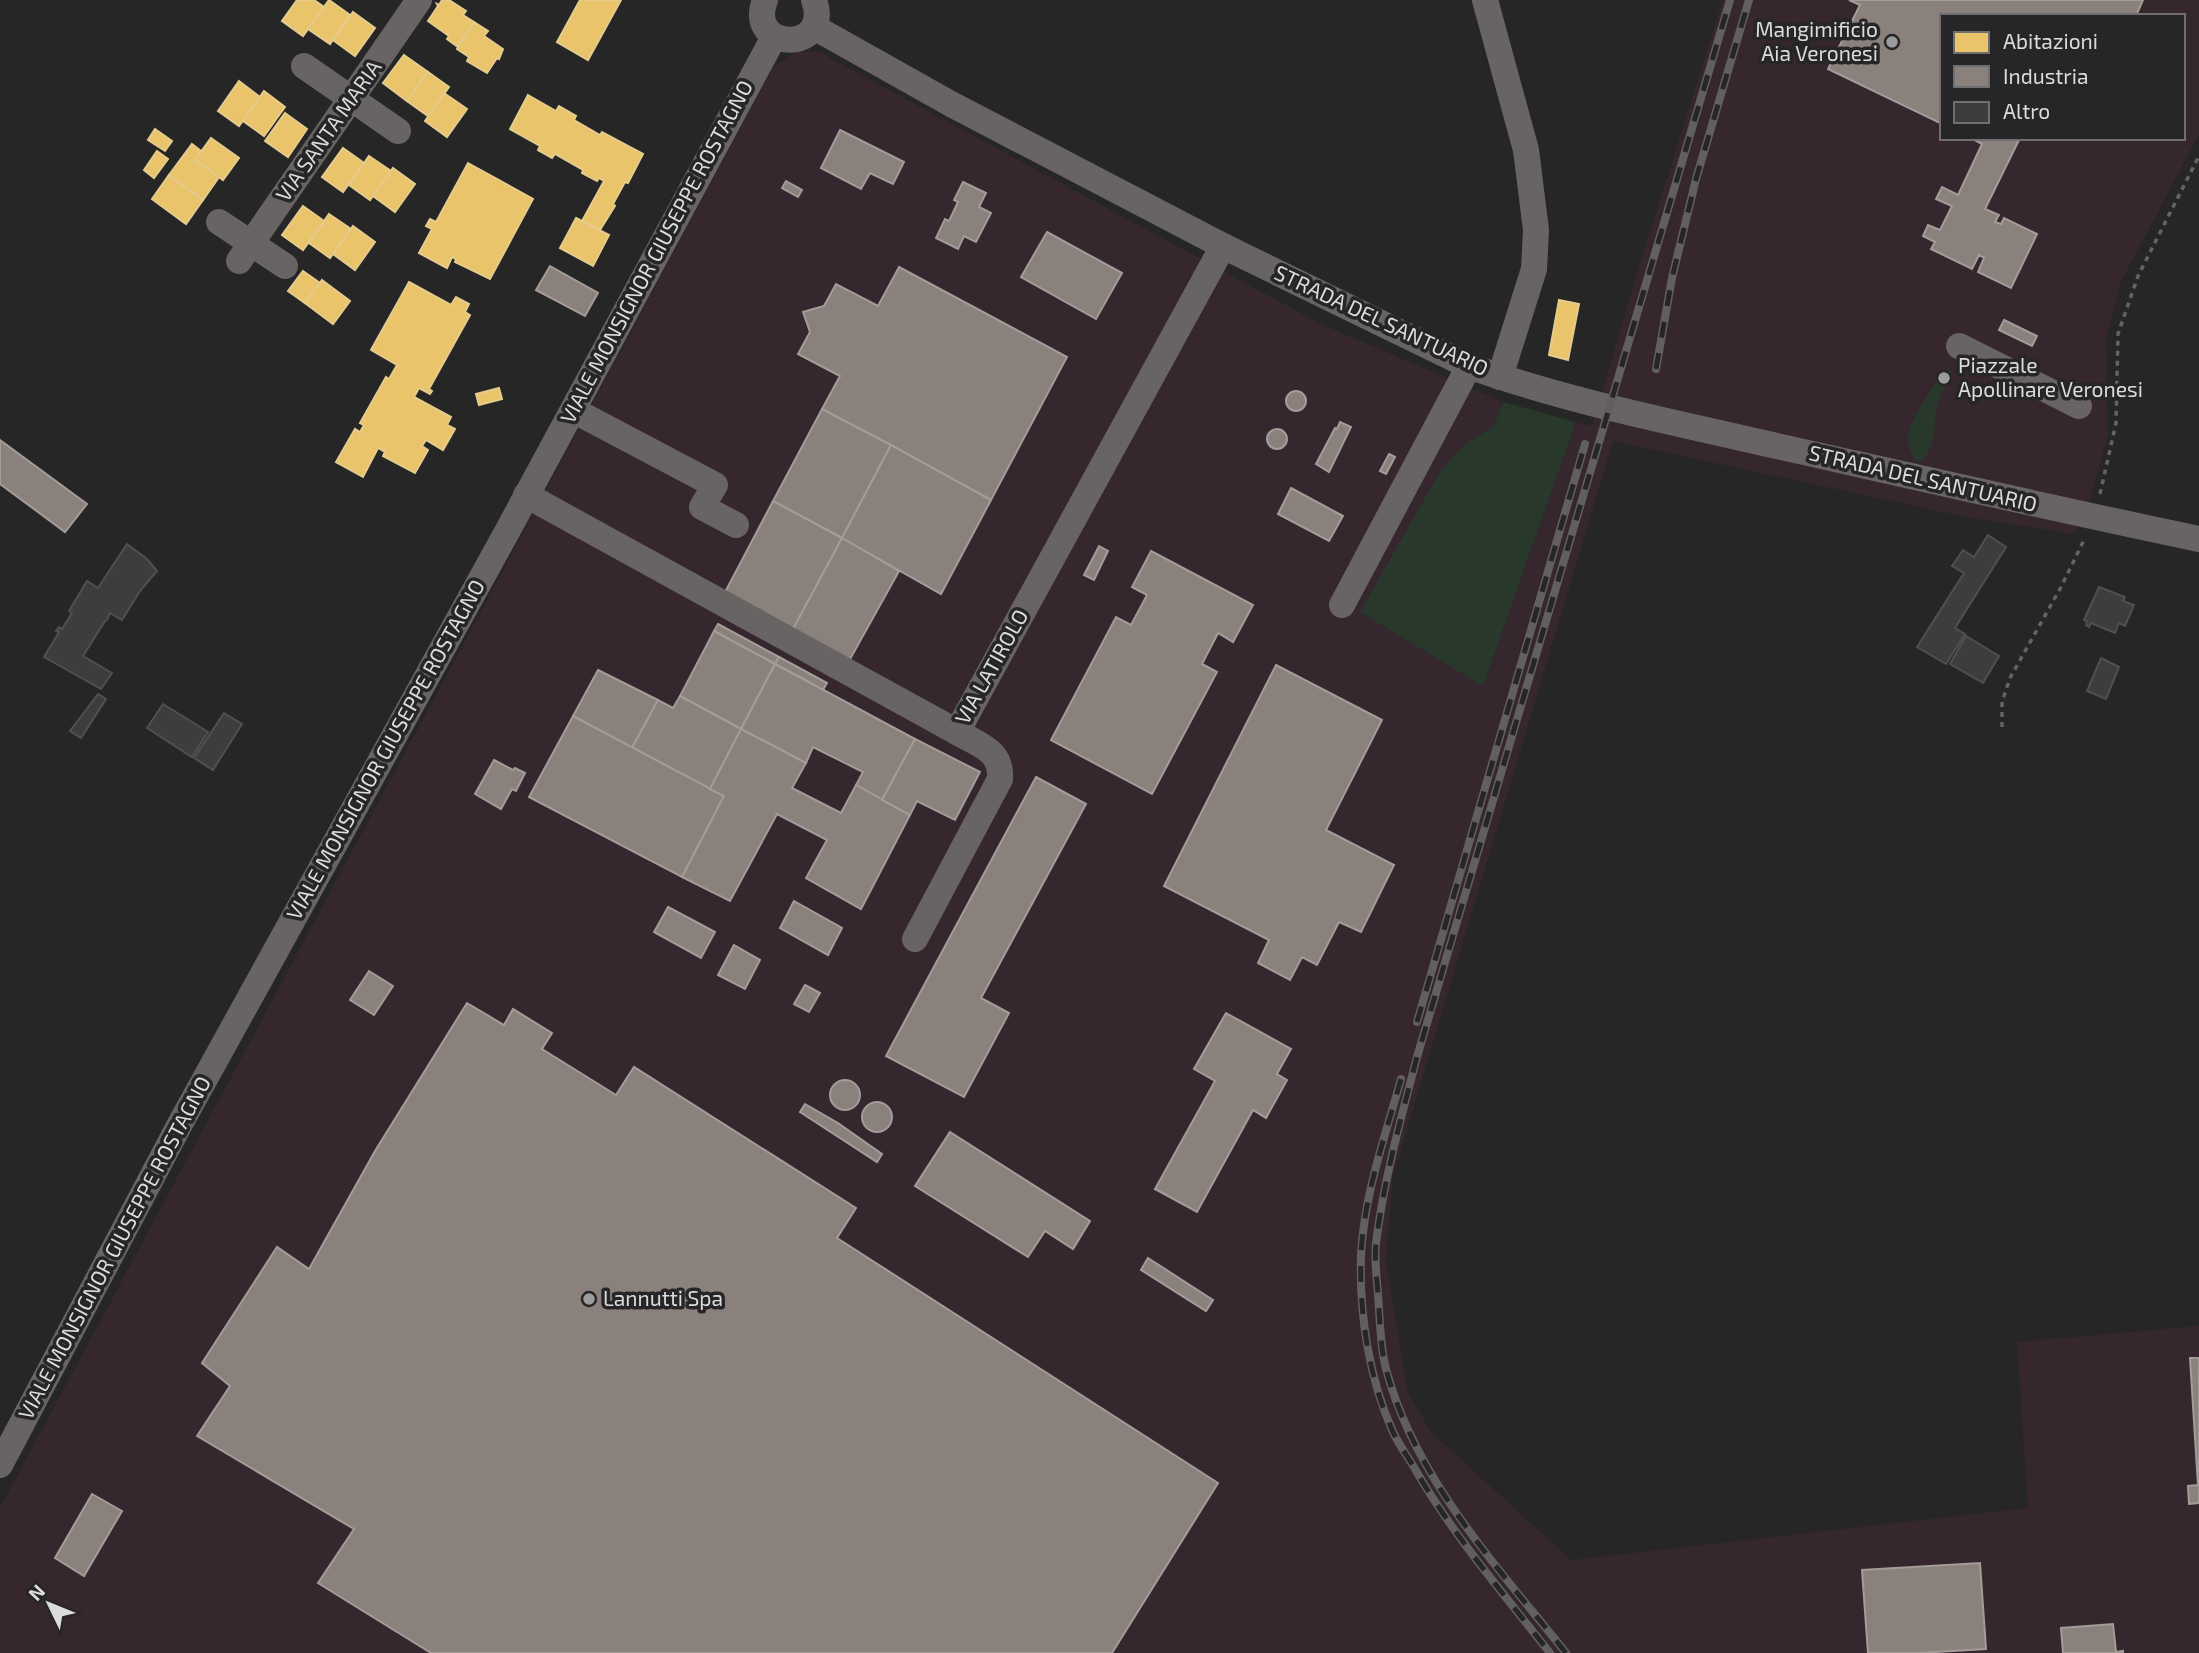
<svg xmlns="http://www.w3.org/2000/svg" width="2199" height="1653" font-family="'Exo 2',sans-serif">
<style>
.industrial{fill:#36272f;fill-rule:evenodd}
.green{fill:#28392c}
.homes{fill:#e9c46a;stroke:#e5cb8c;stroke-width:2}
.industry{fill:#8a817c;stroke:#a39c99;stroke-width:2}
.building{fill:#3f3c40;stroke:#505050;stroke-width:2}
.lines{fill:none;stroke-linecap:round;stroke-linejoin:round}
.path{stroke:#666363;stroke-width:3.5;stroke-dasharray:5 5;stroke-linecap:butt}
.minor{stroke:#676463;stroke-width:26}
.rail-casing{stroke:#62605f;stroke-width:8}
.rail{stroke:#262527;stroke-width:5;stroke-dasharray:16;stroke-linecap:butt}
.poi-dot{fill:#9d9c9d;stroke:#262527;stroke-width:2.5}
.labels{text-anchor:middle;stroke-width:7;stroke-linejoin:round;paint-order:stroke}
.poi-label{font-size:21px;fill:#dddcdd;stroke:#262527;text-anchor:start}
.street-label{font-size:21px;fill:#dddcdd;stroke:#262527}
</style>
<rect width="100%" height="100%" fill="#262626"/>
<!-- industrial -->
<path class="industrial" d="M1723 0H2199V134L2121 282 2106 339 2108 436 2091 496 2074 534 1966 517 1613 441 1393 1176 1386 1260 1408 1393 1431 1432 1571 1560 2028 1508 2017 1342 2199 1326V1653H0V1508L773 67 796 52H819L1319 323 1503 402 1494 426 1465 444 1483 686 1576 422 1592 426 1638 270ZM1942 16H2183V138H1942Z"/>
<!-- green -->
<g class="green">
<path d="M1944 369 1952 372C1947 384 1939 397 1936 410 1933 431 1937 449 1918 463 1912 455 1907 448 1908 438 1908 421 1935 385 1944 369Z"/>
<polygon points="1503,402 1576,422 1483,686 1360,612 1441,470 1465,444 1494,426"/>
</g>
<!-- homes -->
<g class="homes">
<polygon points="297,0 314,0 324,7 303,36 282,21"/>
<polygon points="329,0 350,15 330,44 308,29"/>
<polygon points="442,0 449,0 466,11 463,15 474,22 458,47 447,39 449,36 428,21 438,6 437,4 439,5"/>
<polygon points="580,0 621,0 588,60 557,42"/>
<polygon points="353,12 375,28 355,56 333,40"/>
<polygon points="474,22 488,31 484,36 503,49 499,59 497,58 487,73 467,61 469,57 457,49"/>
<polygon points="404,55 428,72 407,101 383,83"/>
<polygon points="428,72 449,87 428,116 407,101"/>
<polygon points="239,81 260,97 239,126 218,111"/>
<polygon points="264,91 285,107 264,136 243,121"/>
<polygon points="444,93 467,109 447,137 425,121"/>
<polygon points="528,95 556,111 559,106 576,116 574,120 600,135 602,132 643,154 628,183 625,182 613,204 615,206 600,230 582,221 604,181 599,178 597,181 582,173 583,170 555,154 552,158 538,150 540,146 510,129"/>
<polygon points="285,113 307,129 288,157 265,141"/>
<polygon points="155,129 172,141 165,151 148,140"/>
<polygon points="211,138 239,158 223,180 195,160"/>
<polygon points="192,144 201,151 195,160 219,177 203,200 169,175"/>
<polygon points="343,148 364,163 343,192 322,177"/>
<polygon points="157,151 168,159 154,178 144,170"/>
<polygon points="369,156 391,171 370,200 349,185"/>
<polygon points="468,163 533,199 490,279 455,262 456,259 452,257 447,268 419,253 432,229 426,226 430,219 436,222"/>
<polygon points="393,168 415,184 395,212 373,196"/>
<polygon points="169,175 203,200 186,224 152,199"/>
<polygon points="303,206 324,221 303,250 282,235"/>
<polygon points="329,214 351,229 330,258 309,243"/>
<polygon points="576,218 609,235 593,266 560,248"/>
<polygon points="353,226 375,242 355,270 333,254"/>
<polygon points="303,271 320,283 305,303 288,291"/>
<polygon points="322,280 350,301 333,324 305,303"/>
<polygon points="409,282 451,305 456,297 469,304 465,312 470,315 429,389 432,391 430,394 419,388 414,397 451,417 447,425 455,429 443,450 426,440 422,446 428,450 415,473 383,456 385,452 378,448 363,477 336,462 355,429 360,432 364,425 360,423 386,377 389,379 397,365 371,350"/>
<polygon points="1559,300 1579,304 1568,360 1549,355"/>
<polygon points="499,388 502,399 479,405 476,394"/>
</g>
<!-- industry -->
<g class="industry">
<polygon points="1849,0 2143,0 2136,16 1942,16 1942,124 1828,69 1860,5"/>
<polygon points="840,130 904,162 893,184 870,173 861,189 821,168"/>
<polygon points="1971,138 2020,138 1985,209 1999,215 1995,222 2001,224 2004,218 2037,234 2011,288 1978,272 1984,258 1979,255 1972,269 1931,249 1935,242 1923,236 1928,225 1940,230 1952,206 1936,199 1942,187 1958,195 1982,144"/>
<polygon points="786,181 802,190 798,197 782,188"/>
<polygon points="963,182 986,193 979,207 991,213 976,242 964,236 958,249 936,238 945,219 949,221 958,202 954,200"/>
<polygon points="1047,232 1122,273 1096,319 1021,277"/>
<polygon points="550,266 598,293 585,316 536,290"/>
<polygon points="899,267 1067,357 991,500 822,409 840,376 798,354 810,332 803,312 824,306 836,284 878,306"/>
<polygon points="2004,320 2037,336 2032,346 1999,330"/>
<circle cx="1296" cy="401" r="10"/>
<polygon points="822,409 891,445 842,538 773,501"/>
<polygon points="1340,422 1351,427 1329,472 1316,464 1335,428 1337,429"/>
<circle cx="1277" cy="439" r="10"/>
<polygon points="0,440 87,504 65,532 0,484"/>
<polygon points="891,445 991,500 941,594 842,538"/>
<polygon points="1389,454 1395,457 1386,474 1380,471"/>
<polygon points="1291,488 1343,516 1329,541 1278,514"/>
<polygon points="773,501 842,538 792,631 724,594"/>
<polygon points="842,538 899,571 849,661 792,631"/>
<polygon points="1099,546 1108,551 1094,580 1084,575"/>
<polygon points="1151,551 1253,605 1233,642 1218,633 1202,664 1217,672 1152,794 1051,740 1116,617 1131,625 1147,595 1132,587"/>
<polygon points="718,624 779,657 775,664 714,631"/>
<polygon points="714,631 775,664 741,729 680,696"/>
<polygon points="779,657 827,683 823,690 775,664"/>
<polygon points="775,664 915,739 882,800 856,785 863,772 813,747 806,763 741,729"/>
<polygon points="1276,665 1382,720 1326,830 1394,865 1361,932 1339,922 1317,965 1302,957 1290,980 1258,963 1269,940 1164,886"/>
<polygon points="598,670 658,700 632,748 573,716"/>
<polygon points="680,696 741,729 710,789 632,748 658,700 673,708"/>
<polygon points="573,716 724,796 682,877 529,797"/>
<polygon points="741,729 806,763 792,788 841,813 856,785 910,815 861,909 806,878 827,840 777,814 730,901 682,877 724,796 710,789"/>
<polygon points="915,739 980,772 955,820 917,801 910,815 882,800"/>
<polygon points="494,760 513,770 515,768 525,773 516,791 512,789 501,809 475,794"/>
<polygon points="1036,777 1086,804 981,998 1009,1013 964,1097 886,1056"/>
<polygon points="794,901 842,928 828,955 780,928"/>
<polygon points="668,907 715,932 701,958 654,932"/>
<polygon points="734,945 760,960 745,989 718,975"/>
<polygon points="369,971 393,986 374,1015 350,1000"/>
<polygon points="805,985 820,993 809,1012 794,1004"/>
<polygon points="467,1003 504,1025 513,1009 552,1033 542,1049 616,1095 634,1067 856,1208 837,1238 1218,1483 1112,1653 431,1653 318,1583 354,1529 197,1436 230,1386 202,1363 277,1247 309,1269 375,1151"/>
<polygon points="1226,1013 1291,1049 1277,1074 1287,1080 1266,1118 1253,1110 1197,1212 1155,1189 1215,1081 1194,1069"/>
<circle cx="845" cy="1095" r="15"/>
<circle cx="877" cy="1117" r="15"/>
<polygon points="805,1104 838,1123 882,1154 877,1162 800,1112"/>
<polygon points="950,1132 1090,1221 1073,1249 1045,1231 1028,1257 915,1186"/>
<polygon points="1148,1258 1213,1300 1206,1311 1141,1270"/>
<polygon points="2190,1358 2199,1358 2199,1503 2189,1504 2188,1486 2198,1485"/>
<polygon points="92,1494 122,1511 84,1576 55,1558"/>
<polygon points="1980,1563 1986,1649 1919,1653 1868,1653 1862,1570"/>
<polygon points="2113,1624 2116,1652 2123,1651 2123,1653 2063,1653 2061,1628"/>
</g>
<!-- building -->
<g class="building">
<polygon points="1988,535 2006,547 1955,628 1965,634 1946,664 1917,647 1964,573 1952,566 1963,550 1974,557"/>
<polygon points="127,544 147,559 157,571 140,591 122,620 110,613 107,620 105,621 83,656 112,673 101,689 44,657 59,632 56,631 59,627 62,629 72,613 69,611 87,581 98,588"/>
<polygon points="2099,587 2125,597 2123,601 2134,605 2125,626 2119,623 2115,633 2091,623 2089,627 2086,625 2087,621 2084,620"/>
<polygon points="1966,636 1999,656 1983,683 1950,664"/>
<polygon points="2101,658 2119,667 2106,699 2087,691"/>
<polygon points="98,694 106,699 81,738 70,731"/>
<polygon points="163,704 208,732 192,757 147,728"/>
<polygon points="224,713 242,724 213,770 194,758"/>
</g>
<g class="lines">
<!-- path -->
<g class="path">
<polyline points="2100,494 2116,423 2118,334 2138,276 2199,156"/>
<polyline points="2002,727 2002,702 2010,678 2061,587 2085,538"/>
</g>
<!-- minor -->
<g class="minor">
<path d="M765 0C745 52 833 54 814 0"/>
<polyline points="1485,0 1526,150 1536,230 1534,269 1500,377"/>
<path d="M814 27 951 104 1223 246 1469 366C1566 401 1668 421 1768 444 1911 476 2055 509 2199 539"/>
<polyline points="304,66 398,131"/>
<polyline points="219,222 285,266"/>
<polyline points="239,261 419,0"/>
<polyline points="1959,346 2079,406"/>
<polyline points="573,410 715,485 702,507 736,525"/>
<polyline points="526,495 957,732 1223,246"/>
<polyline points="1342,605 1469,366"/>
<path d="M915 939 1000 779C1002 750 979 745 957 732"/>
<polyline points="0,1465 180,1124 508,530 774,37"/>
</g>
<defs>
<g id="rail">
<polyline points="1656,369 1672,278 1696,179 1749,0"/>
<polyline points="1417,1022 1585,444"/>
<path d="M1401 1079C1385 1137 1364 1195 1361 1255 1359 1313 1369 1379 1393 1432 1399 1445 1408 1457 1415 1469 1453 1535 1503 1593 1550 1653"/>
<path d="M1566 1653C1497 1566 1415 1479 1386 1369 1380 1346 1380 1319 1378 1295 1377 1278 1374 1260 1376 1243 1384 1179 1401 1118 1417 1057L1730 0"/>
</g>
</defs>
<!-- rail casing -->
<use href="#rail" class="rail-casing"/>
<!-- rail -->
<use href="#rail" class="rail"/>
</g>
<!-- markers -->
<g class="poi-dot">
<circle cx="1892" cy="42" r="7"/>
<circle cx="1944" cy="378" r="7"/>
<circle cx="589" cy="1299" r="7"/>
</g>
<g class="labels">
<!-- poi labels -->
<g class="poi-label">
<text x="1878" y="37" text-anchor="end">Mangimificio<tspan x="1878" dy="24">Aia Veronesi</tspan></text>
<text x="1958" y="373">Piazzale<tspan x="1958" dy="24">Apollinare Veronesi</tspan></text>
<text x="603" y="1306">Lannutti Spa</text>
</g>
<!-- street labels -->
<g class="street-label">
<text transform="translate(329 131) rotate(-55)" y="7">VIA SANTA MARIA</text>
<text transform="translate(657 252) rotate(-62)" y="7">VIALE MONSIGNOR GIUSEPPE ROSTAGNO</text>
<text transform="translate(1381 321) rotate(25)" y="7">STRADA DEL SANTUARIO</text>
<text transform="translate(1923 479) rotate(13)" y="7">STRADA DEL SANTUARIO</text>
<text transform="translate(992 667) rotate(-61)" y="7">VIA LATIROLO</text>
<text transform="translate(386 750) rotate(-61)" y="7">VIALE MONSIGNOR GIUSEPPE ROSTAGNO</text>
<text transform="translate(115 1248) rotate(-62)" y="7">VIALE MONSIGNOR GIUSEPPE ROSTAGNO</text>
</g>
</g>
<!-- legend -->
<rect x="1940" y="14" width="245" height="126" fill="#262527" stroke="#6f6e70" stroke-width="2"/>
<rect x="1954" y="32" width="35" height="21" fill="#e9c46a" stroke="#6f6e70" stroke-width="2"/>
<text x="2003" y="49" font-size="21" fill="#dddcdd">Abitazioni</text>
<rect x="1954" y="66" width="35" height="21" fill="#8a817c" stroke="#6f6e70" stroke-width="2"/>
<text x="2003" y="84" font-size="21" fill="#dddcdd">Industria</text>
<rect x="1954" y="102" width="35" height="21" fill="#3f3c40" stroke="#6f6e70" stroke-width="2"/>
<text x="2003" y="119" font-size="21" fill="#dddcdd">Altro</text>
<!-- north arrow -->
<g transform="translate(49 1604) rotate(313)" stroke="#262527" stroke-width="5" paint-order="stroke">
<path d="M0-5L12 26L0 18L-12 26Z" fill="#dddcdd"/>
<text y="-10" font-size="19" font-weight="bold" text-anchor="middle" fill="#dddcdd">N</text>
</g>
</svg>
